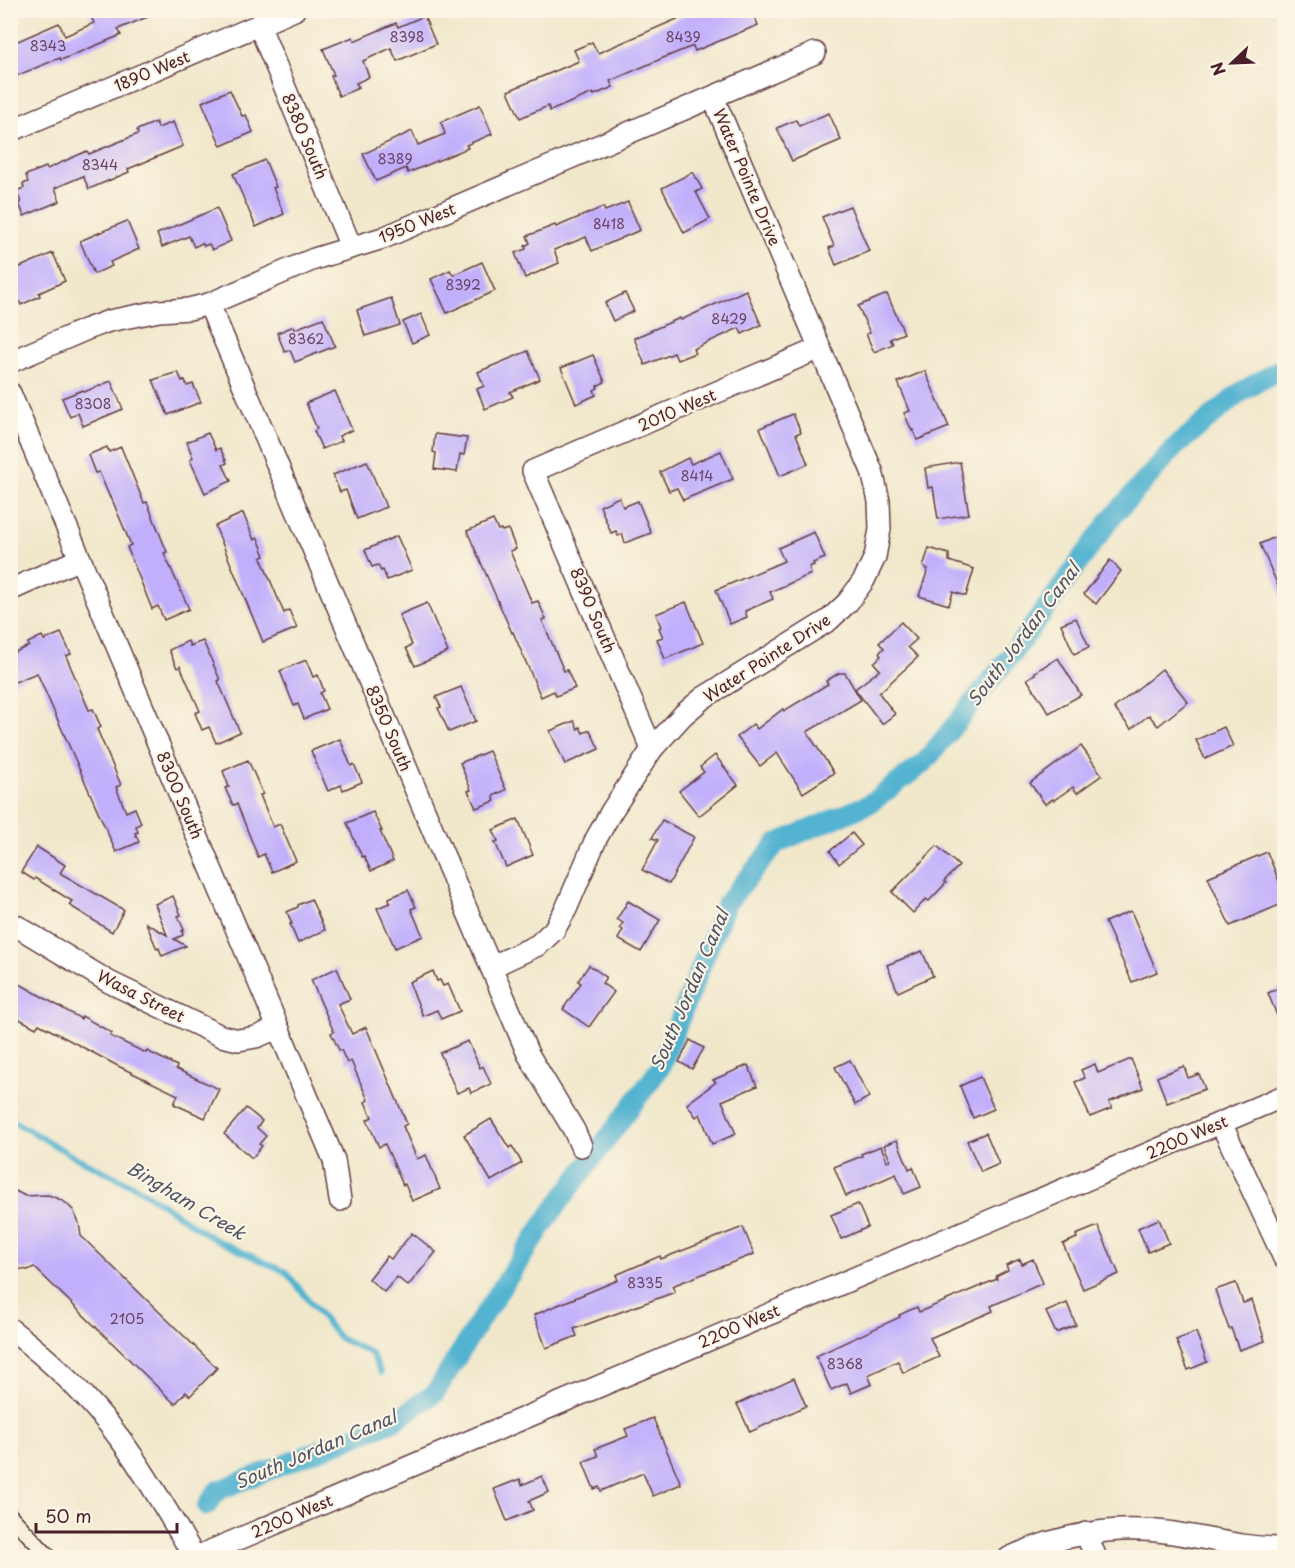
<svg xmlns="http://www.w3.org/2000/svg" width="1295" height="1568" font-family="'Playpen Sans',sans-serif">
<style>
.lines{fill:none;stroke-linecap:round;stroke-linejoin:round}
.stream{stroke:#52b3d0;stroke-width:6}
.canal{stroke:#52b3d0;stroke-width:20}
.building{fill:#c1affc}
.minor-casing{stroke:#633d43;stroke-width:24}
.minor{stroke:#fff;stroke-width:21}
.tram{stroke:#4a1f2b;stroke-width:1.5}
.labels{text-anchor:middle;stroke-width:4.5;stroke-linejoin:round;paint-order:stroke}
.number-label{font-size:14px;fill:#68435f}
.street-label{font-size:16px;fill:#4a1f2b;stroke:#fcf5e5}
.water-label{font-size:18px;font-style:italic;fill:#4d5365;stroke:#fcf5e5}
</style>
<rect width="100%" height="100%" fill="#fcf5e5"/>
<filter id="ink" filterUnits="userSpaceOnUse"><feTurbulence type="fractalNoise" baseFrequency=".0167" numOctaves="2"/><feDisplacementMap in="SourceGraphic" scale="12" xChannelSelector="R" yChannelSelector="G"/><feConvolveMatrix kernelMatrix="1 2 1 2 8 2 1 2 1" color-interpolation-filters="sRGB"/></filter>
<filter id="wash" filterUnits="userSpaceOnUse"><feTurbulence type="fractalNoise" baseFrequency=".008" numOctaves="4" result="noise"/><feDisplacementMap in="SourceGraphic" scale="24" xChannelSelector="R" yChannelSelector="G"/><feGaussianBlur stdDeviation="1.35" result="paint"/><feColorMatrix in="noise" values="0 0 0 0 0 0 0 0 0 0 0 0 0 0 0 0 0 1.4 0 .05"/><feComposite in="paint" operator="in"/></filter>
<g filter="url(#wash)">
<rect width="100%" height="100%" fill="#f1e8cc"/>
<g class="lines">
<!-- stream -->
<polyline class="stream" points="10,1119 71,1155 138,1188 214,1239 286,1272 339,1338 371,1353 381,1373"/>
<!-- canal -->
<polyline class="canal" points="207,1506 217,1491 394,1421 435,1393 484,1314 550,1215 660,1068 726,904 777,843 869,804 924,763 1016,649 1110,520 1175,447 1241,392 1284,367"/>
</g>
<g id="blocks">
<!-- building -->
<g class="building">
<polygon points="88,10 162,11 118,29 121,35 61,60 60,58 11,78 11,44 59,23 65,36 94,23"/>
<polygon points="698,10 752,10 758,25 695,51 693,46 663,58 610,81 613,87 594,95 593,93 550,111 548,106 520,118 508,91 579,61 574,50 592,42 598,53"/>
<polygon points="424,16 436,44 397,61 391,48 363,61 369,77 356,83 359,88 339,96 331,76 334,75 323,49 353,37 354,41 396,23 398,27"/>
<polygon points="230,90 242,116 246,115 253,132 221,146 202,102"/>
<polygon points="480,105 492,134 466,145 468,148 408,173 406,168 376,181 363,154 412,131 418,145 445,134 441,122"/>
<polygon points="829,113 841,140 792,161 777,128 796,120 799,126"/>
<polygon points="156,122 158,128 173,122 183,146 128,169 129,172 89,189 83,176 55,188 60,201 24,216 19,203 21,202 16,191 24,188 23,184 28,182 26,175 46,167 47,169 87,151 89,154 138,134 137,130"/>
<polygon points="265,160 276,187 273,188 284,214 256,227 233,174"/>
<polygon points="693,172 702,189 696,192 710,219 684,233 662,188"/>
<polygon points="628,202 640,230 592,251 586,237 554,250 559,263 525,278 515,253 526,249 525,246 530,243 527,236 555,225 556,227 603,207 605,211"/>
<polygon points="850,206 869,251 836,265 829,248 834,246 822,217"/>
<polygon points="217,208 231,241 212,250 209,244 204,246 202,243 194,247 189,236 162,247 157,234"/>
<polygon points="127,221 139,249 110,262 112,266 94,274 80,241"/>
<polygon points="53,253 65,281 39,293 40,296 21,305 13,286 18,283 13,270"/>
<polygon points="482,262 495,291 447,313 431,279 450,270 453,275"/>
<polygon points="746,290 761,325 742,334 739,328 693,349 695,353 677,360 674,353 645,365 634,338 680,318 681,320"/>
<polygon points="625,293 634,311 613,321 605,303"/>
<polygon points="887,294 904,333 890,339 893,344 874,352 866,334 870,333 858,306"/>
<polygon points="391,298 400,325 365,336 357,310"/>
<polygon points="421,314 430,335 412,343 403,322"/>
<polygon points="323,318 335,346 295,362 290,350 285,352 277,333 294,326 295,329"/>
<polygon points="528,351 540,379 510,392 513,397 485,409 477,389 484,386 478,372"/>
<polygon points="593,355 605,382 597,386 598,388 594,390 596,395 576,404 561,368"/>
<polygon points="925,371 949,427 917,440 913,430 912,431 904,413 910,411 898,382"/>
<polygon points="178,372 182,381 185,380 187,386 193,384 201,402 168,415 153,380"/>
<polygon points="111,381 123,409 83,426 78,413 70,417 62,398 83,390 84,392"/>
<polygon points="335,391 352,430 339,436 342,441 322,449 314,431 317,429 306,403"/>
<polygon points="793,414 801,432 796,434 808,464 780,476 760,428"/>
<polygon points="208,433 216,450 220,448 227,463 223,465 231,481 205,493 190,460 193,458 187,442"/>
<polygon points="435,434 467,438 464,455 460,454 457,472 434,469 436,453 433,452"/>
<polygon points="107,447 109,452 121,447 144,503 147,502 167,552 164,553 189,609 164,620 158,606 152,609 127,547 131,545 111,497 110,498 99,472 95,473 88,455"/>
<polygon points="721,451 733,479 683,500 677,488 669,491 660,472 688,458 691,464"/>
<polygon points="367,461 386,507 357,519 346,490 340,492 333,475"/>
<polygon points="960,462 969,514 938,519 933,487 928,488 925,468"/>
<polygon points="619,497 623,507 638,501 651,533 625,543 622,534 618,536 616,531 611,533 600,506"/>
<polygon points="243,513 254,540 258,538 265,556 261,558 284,613 289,610 297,628 263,642 215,526"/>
<polygon points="493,520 498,530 501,529 502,531 508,529 516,549 510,551 532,603 538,601 546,619 542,620 564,671 567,670 575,688 556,696 554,691 541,697 513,632 512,633 467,531"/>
<polygon points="814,532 825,558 813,563 814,565 809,567 811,574 770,592 773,599 745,611 747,617 730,624 716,590 784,561 778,548"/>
<polygon points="1284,533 1284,600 1260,544"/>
<polygon points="397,536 412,570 387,580 383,570 381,571 378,565 372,567 365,550"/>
<polygon points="929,548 949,554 949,561 974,569 966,596 953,592 949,605 919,596 928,569 923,567"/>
<polygon points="1110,560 1121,571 1096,604 1084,594"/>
<polygon points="686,602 703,643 665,659 657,639 663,637 659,628 661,627 656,614"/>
<polygon points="427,603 448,652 415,666 406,648 412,645 399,615"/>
<polygon points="1076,618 1089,647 1074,654 1061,624"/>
<polygon points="901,622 917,639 908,647 918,657 879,693 895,714 882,724 855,689 880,670 874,663 881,656 879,653 884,648 879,643"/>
<polygon points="61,633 71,654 66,656 89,710 93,709 101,727 97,729 121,785 116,787 126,812 135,808 141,823 136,826 138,832 135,833 139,842 116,852 37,673 10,684 10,654 29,646 28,643 42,636 44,640"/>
<polygon points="188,641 190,646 203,641 220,680 218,681 240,732 216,743 209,727 202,730 195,713 200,711 180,666 177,668 169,650"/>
<polygon points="1058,658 1081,695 1049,713 1027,679 1035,674 1035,672"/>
<polygon points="306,660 313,677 318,675 324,691 320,693 327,709 304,719 298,704 294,706 280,671"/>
<polygon points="1162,669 1188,702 1158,726 1149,715 1131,729 1114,708"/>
<polygon points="839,673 845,673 861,700 807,732 834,773 803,793 777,753 760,766 737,737 753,724 757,729 783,709 784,711 828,684 826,681"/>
<polygon points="461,687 476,721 449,732 438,708 441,707 436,697"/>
<polygon points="574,721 578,729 580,727 583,733 590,730 599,749 565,764 550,731"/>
<polygon points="1224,727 1233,746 1205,759 1196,740"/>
<polygon points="340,739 351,766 354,764 362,782 343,790 341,785 328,791 311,751"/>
<polygon points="1081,746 1102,775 1077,793 1073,787 1054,800 1053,799 1045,804 1030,783"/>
<polygon points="489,751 506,790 493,796 495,801 476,808 468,791 471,790 460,763"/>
<polygon points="715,755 738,785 699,816 679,791 704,772 700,767"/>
<polygon points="248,760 263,794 260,795 273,827 280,824 296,861 272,872 264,854 258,857 237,804 233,805 225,788 229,787 223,771"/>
<polygon points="373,812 382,831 380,831 393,861 371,871 364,856 362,857 347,823"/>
<polygon points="518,819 533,855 506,867 495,842 498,841 493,830"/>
<polygon points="662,820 694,837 669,884 642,870 658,840 652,838"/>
<polygon points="852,833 862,845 839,864 830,851"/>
<polygon points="937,846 959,866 944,881 946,883 929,901 926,899 913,913 892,892"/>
<polygon points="37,847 65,865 60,873 124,910 112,932 69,905 72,901 35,878 34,880 21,872"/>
<polygon points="1267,852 1284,893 1284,903 1230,926 1208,877"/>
<polygon points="408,890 416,907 411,909 423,936 395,948 377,908 390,903 389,898"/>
<polygon points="173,896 181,915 178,916 184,930 182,931 183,935 174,939 186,946 162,956 159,948 157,949 146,923 167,935 155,904"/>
<polygon points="311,899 325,930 298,943 290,924 292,924 287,912 298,907 298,905"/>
<polygon points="628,901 660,920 641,952 618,939 623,930 620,928 623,923 617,919"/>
<polygon points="1131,911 1157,972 1132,982 1105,922"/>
<polygon points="922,951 933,976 898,992 887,965"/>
<polygon points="589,965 606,977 602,983 614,992 589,1027 563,1009 581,983 578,981"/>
<polygon points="337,968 350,999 338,1004 352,1034 366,1027 407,1124 403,1126 417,1159 426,1155 440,1189 412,1201 405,1184 403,1185 385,1144 379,1147 367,1120 372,1117 365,1102 368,1100 351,1061 347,1063 341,1050 339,1050 331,1033 334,1032 311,980"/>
<polygon points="433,971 437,981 440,980 443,986 448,984 460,1011 441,1019 437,1010 423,1016 409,982"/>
<polygon points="20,984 81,1019 82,1016 112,1033 110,1036 146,1053 147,1051 177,1066 176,1069 219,1089 205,1118 174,1104 178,1095 118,1066 39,1024 36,1028 10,1014 10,1000"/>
<polygon points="1284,986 1284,1033 1268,993"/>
<polygon points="690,1040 704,1048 692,1069 679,1062"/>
<polygon points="468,1041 480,1068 483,1066 491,1084 471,1093 469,1088 457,1093 440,1053"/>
<polygon points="1131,1059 1143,1088 1109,1102 1112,1108 1090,1117 1075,1082 1085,1078 1081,1070 1095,1064 1098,1073"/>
<polygon points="850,1060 869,1097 855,1105 835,1067"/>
<polygon points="748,1065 757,1086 722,1101 736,1134 712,1144 700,1114 696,1117 687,1104 716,1082 713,1080"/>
<polygon points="1184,1066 1188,1078 1199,1074 1205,1089 1167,1103 1157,1077"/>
<polygon points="980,1077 994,1109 973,1118 960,1086"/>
<polygon points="246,1108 262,1121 257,1128 266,1136 259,1144 262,1146 252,1158 224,1134"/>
<polygon points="491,1119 509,1148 512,1146 522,1163 491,1181 464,1135"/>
<polygon points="986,1133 999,1164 981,1172 967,1141"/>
<polygon points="897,1140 909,1169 913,1167 921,1187 904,1194 896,1174 846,1196 834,1167 862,1156 861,1154 881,1146 887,1161 890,1160 884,1145"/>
<polygon points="10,1188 25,1196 48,1195 57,1198 66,1203 73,1210 79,1223 81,1236 217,1368 190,1396 186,1392 175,1404 34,1267 28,1270 20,1269 15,1265 10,1251"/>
<polygon points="858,1204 868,1227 841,1239 831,1215"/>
<polygon points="1159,1219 1169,1243 1148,1252 1138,1228"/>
<polygon points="1098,1226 1119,1274 1083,1289 1063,1244 1077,1238 1076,1235"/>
<polygon points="743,1227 754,1254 672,1286 675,1292 574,1329 577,1336 546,1348 534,1315 618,1280 616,1275 660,1256 661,1259"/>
<polygon points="412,1233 436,1252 408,1286 397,1277 384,1292 369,1279 387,1256 391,1259"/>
<polygon points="1020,1259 1022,1264 1033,1259 1043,1283 991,1306 993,1311 930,1338 939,1357 903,1373 898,1361 868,1375 872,1384 851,1393 847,1383 831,1390 816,1356 900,1317 899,1315 917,1307 919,1312 997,1279 996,1276 1008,1270 1006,1265"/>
<polygon points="1236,1283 1243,1303 1252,1300 1265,1341 1239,1350 1231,1328 1229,1329 1215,1290"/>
<polygon points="1067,1303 1076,1325 1056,1333 1046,1312"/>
<polygon points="1196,1332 1207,1362 1188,1370 1176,1340"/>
<polygon points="794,1378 806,1406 750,1432 737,1404"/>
<polygon points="653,1418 681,1484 653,1496 643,1473 601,1491 599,1487 594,1489 583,1462 598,1456 595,1449 628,1436 625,1429"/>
<polygon points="542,1476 549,1492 529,1501 533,1510 507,1521 494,1489 520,1479 522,1485"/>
</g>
</g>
</g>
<g filter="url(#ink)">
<use href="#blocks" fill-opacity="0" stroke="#633d43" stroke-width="1.5"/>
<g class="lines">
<defs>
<g id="minor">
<polyline points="259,25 351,247"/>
<polyline points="10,131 294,10"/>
<polyline points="209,304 528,1054 574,1130 581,1146"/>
<polyline points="10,362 87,329 109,321 159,311 189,309 209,304 314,259 383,238 815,53"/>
<polyline points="10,393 334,1160 340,1200"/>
<polyline points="10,590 80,559"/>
<polyline points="652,749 533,471 820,348"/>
<polyline points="10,922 109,982 221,1036 239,1040 256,1037 278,1028"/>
<polyline points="491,967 538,945 554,930 566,909 596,839 611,812 652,749 683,715 703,698 829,620 848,602 864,580 875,557 880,529 879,501 872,471 713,97"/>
<polyline points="1221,1123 1284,1258"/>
<path d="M10 1329C52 1361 90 1398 121 1440 148 1477 171 1518 195 1558"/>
<polyline points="1086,1533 1096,1558"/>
<polyline points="194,1558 1284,1096"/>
<path d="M1009 1558C1057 1535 1114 1525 1166 1532 1205 1537 1245 1549 1284 1548"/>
</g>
</defs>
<!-- minor casing -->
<use href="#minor" class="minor-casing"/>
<!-- minor -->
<use href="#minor" class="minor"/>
<!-- tram -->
<g class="tram">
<polyline points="10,1504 61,1558"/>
<polyline points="10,1527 40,1558"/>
</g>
</g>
</g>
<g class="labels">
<!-- number labels -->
<g class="number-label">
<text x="407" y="42">8398</text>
<text x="683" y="42">8439</text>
<text x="48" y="51">8343</text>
<text x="395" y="164">8389</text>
<text x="100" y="170">8344</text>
<text x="609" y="229">8418</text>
<text x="463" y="290">8392</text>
<text x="729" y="324">8429</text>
<text x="306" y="344">8362</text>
<text x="93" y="409">8308</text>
<text x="697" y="481">8414</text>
<text x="645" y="1288">8335</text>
<text x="127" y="1324">2105</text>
<text x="845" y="1369">8368</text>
</g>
<!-- street labels -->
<g class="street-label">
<text transform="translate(152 71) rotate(-23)" y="6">1890 West</text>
<text transform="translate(305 136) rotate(67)" y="6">8380 South</text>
<text transform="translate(747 177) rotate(67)" y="6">Water Pointe Drive</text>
<text transform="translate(417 223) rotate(-22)" y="6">1950 West</text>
<text transform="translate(677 410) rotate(-23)" y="6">2010 West</text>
<text transform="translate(593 610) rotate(67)" y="6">8390 South</text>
<text transform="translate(767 658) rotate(-33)" y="6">Water Pointe Drive</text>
<text transform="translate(389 728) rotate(67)" y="6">8350 South</text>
<text transform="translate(180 795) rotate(67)" y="6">8300 South</text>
<text transform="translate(141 996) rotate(27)" y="6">Wasa Street</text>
<text transform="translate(1187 1137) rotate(-23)" y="6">2200 West</text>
<text transform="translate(739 1326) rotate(-23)" y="6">2200 West</text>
<text transform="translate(292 1516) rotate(-23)" y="6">2200 West</text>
</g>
<!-- water labels -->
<g class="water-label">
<text transform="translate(1024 635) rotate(-53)" y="6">South Jordan Canal</text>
<text transform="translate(690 990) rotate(-67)" y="6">South Jordan Canal</text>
<text transform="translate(186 1201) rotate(31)" y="6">Bingham Creek</text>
<text transform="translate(316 1450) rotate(-23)" y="6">South Jordan Canal</text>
</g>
</g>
<!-- margin -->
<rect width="1295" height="1568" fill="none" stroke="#fcf5e5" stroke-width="36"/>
<!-- north arrow -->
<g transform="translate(1232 63) rotate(247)" stroke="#fcf5e5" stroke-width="4.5" paint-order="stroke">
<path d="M0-4.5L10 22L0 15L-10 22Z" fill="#4a1f2b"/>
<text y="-9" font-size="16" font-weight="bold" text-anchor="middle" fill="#4a1f2b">N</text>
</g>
<!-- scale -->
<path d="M36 1523v9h141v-9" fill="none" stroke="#4a1f2b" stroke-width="3"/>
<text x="45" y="1523" font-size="18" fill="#4a1f2b" stroke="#fcf5e5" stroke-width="4.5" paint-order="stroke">50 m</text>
</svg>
